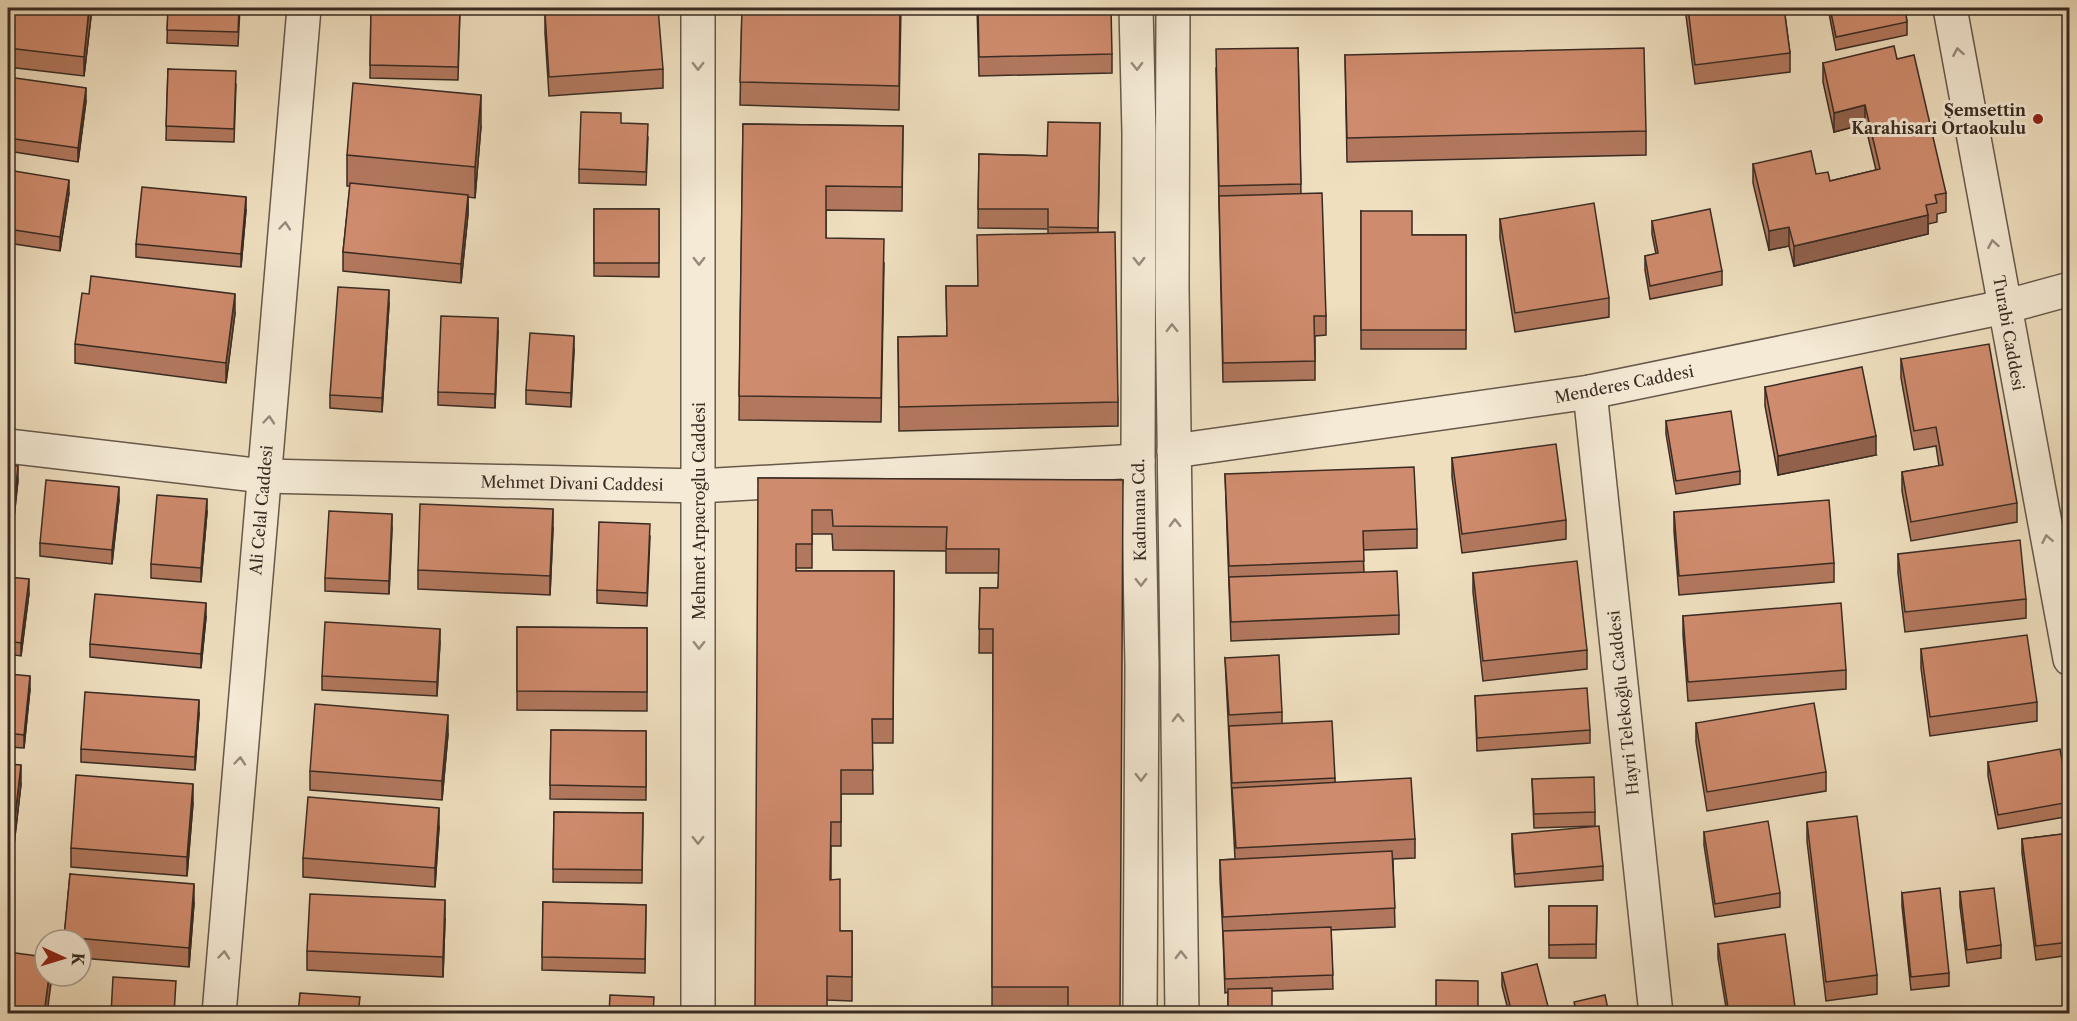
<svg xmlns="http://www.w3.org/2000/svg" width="2077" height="1021" font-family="'Libre Caslon Text',serif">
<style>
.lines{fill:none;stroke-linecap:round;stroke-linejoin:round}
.minor-casing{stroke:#66584a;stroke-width:36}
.tertiary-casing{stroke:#66584a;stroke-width:36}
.minor{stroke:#f5ead5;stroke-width:33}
.tertiary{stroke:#f5ead5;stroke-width:33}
.wall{fill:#b2785e;stroke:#392b23;stroke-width:1.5}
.shaded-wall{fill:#91614c;stroke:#392b23;stroke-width:1.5}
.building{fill:#cf8b6d;stroke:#392b23;stroke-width:1.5}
.oneway{stroke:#978a7c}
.poi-dot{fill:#8f2418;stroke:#f5ead5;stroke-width:2}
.labels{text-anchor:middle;stroke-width:6;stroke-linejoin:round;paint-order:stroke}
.poi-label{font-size:16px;font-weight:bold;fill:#392b23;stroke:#f5ead5;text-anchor:end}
.street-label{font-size:16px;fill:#392b23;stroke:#f5ead5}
</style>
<rect width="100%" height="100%" fill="#efdfbf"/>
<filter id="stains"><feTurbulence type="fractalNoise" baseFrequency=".00333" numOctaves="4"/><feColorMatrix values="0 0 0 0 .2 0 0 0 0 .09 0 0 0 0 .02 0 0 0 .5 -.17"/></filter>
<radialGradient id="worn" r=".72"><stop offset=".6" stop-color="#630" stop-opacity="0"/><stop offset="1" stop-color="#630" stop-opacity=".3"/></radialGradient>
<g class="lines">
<defs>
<g id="minor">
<polyline points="1950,8 2070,659"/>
<polyline points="1590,392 1656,1014"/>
<polyline points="8,446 264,476 699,486 1138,461"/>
<polyline points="1174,451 1590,392 2004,307 2070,289"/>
<polyline points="219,1014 304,8"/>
<polyline points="698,1014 698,8"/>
</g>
<g id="tertiary">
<polyline points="1136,8 1139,133 1138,461 1142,666 1140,1014"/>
<polyline points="1173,8 1172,287 1182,1014"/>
</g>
</defs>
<!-- minor casing -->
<use href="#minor" class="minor-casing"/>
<!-- tertiary casing -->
<use href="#tertiary" class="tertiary-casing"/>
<!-- minor -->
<use href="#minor" class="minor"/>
<!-- tertiary -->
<use href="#tertiary" class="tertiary"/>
</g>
<!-- wall -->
<g class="wall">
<polygon points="8,8 92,8 84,76 8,67"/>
<polygon points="168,8 240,8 238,46 167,43"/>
<polygon points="371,8 460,8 458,80 370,78"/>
<polygon points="742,8 901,8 899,110 740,105"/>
<polygon points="977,8 1112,54 1112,73 979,76"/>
<polygon points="1685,8 1784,8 1790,53 1790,72 1695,84"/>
<polygon points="1828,8 1905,8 1907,22 1907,35 1836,50"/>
<polygon points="545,13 663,69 663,88 549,96 545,33"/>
<polygon points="1298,48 1301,194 1326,316 1326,335 1315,336 1315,380 1223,382 1216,68"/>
<polygon points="1345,55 1646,131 1646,155 1347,162"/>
<polygon points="1897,59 1946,193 1946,212 1937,214 1937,222 1928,224 1928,234 1794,266 1789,246 1769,250 1753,183 1753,164 1816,174 1830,181 1876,170 1865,124 1834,132 1823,82 1823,63"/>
<polygon points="168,69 236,84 234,142 166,140"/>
<polygon points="8,77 86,101 78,162 8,151"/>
<polygon points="621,123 648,137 646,185 579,183 579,169"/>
<polygon points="1100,123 1098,233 1118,402 1118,426 899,431 898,337 947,336 946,286 977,286 1048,234 1048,229 978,228 979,154 1047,156"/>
<polygon points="743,124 903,126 902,211 826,210 826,238 884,263 881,422 739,420"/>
<polygon points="481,126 475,198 468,197 468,214 461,283 343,271 343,252 350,186 347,186 347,155"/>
<polygon points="8,170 69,193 60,251 8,243"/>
<polygon points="594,209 659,209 659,277 594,276"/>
<polygon points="246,210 241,267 136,257 136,244"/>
<polygon points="1361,211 1412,235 1466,235 1466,349 1361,349"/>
<polygon points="1500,219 1609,298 1609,317 1515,332 1500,238"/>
<polygon points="1652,221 1722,271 1722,285 1650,299 1645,270 1645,256 1656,254 1652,234"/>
<polygon points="389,304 382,412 330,408 330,395"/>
<polygon points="235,313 226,383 75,363 75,344"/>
<polygon points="498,332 495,408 438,405 438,392"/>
<polygon points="574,350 571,407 526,404 526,390"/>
<polygon points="1901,359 2017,503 2017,522 1911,541 1902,491 1902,472 1939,466 1936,446 1914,450 1901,378"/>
<polygon points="1765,387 1876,455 1778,475 1765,406"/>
<polygon points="1666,421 1740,471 1740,484 1676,494 1666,434"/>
<polygon points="1452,458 1566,520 1566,539 1462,553 1452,477"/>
<polygon points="8,465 18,480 9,565 8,565"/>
<polygon points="1225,474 1417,529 1417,548 1363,550 1364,572 1399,615 1399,634 1231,641"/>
<polygon points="758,478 1123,480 1068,1011 992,1011 993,653 979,653 980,588 998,588 999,573 946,573 946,551 833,550 832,534 812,534 812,568 796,568 796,571 894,571 893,743 872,743 873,794 841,794 841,846 831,846 831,880 840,931 852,931 852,1001 827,1000"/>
<polygon points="119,500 112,564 40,556 40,543"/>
<polygon points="207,512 201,582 151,578 151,564"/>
<polygon points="1674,512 1834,563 1834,582 1679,595 1674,531"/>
<polygon points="392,528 389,594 325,591 325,578"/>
<polygon points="553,528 550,595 418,589 418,570"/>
<polygon points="650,537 647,606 597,603 597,590"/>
<polygon points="1898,554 2026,599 2026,618 1905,632 1898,573"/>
<polygon points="1473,573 1587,650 1587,669 1483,681 1473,592"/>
<polygon points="8,577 29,593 21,656 8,654"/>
<polygon points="1683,616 1846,670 1846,689 1688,701 1683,635"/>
<polygon points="206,617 201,668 90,657 90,644"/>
<polygon points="517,627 647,628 647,711 517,710"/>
<polygon points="440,642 437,696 322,690 322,676"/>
<polygon points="1921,649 2037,702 2037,721 1930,736 1921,668"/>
<polygon points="1225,658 1282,712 1282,723 1335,778 1335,782 1415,839 1415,858 1393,859 1395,927 1331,930 1333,989 1272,991 1228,1014 1228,992 1225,993 1223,936 1220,879 1220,860 1235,859"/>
<polygon points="8,674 30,689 24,748 8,747"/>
<polygon points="1475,696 1590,730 1590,743 1477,751"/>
<polygon points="199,713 195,770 81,762 81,749"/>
<polygon points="1696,723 1826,772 1826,791 1707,811 1696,742"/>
<polygon points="551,730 646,731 646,800 550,799"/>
<polygon points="448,734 442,800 310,790 310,771"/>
<polygon points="1988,762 2070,801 2070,816 1998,829 1988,776"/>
<polygon points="8,764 21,784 14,845 8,844"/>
<polygon points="1532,779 1595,812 1595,826 1534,828"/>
<polygon points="193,803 187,876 71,867 71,848"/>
<polygon points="554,812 643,813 642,883 553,882"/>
<polygon points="1807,822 1877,975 1877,994 1826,1001 1807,841"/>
<polygon points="439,827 435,887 303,877 303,858"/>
<polygon points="1704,832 1780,893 1780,907 1715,917 1704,845"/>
<polygon points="2070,833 2070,955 2036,960 2022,853 2022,839"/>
<polygon points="1512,834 1603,866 1603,880 1515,887 1512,848"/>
<polygon points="70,874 194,903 189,967 81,958 81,940 64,940"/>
<polygon points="1960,892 2001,945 2001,958 1967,963 1960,906"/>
<polygon points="1902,893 1949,973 1949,986 1911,990 1902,906"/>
<polygon points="543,902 646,905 645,973 542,970"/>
<polygon points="1549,906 1597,906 1596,958 1549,958"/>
<polygon points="445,919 443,977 307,970 307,951"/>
<polygon points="1718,944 1795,1007 1795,1014 1727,1014 1718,958"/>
<polygon points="1502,973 1550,1014 1509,1014 1502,986"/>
</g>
<!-- shaded-wall -->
<g class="shaded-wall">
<polygon points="89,8 92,8 84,76 84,57"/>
<polygon points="86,88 86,101 78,162 78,148"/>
<polygon points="481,95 481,126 475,198 475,167"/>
<polygon points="1865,105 1865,124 1834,132 1834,113"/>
<polygon points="69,180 69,193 60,251 60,237"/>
<polygon points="468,195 468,214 461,283 461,264"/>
<polygon points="246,197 246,210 241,267 241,254"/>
<polygon points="1928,215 1928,234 1794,266 1794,246"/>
<polygon points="1789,227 1789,246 1769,250 1769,231"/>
<polygon points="389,290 389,304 382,412 382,398"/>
<polygon points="235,294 235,313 226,383 226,363"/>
<polygon points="498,318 498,332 495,408 495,394"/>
<polygon points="574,336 574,350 571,407 571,393"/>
<polygon points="1876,436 1876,455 1778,475 1778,456"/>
<polygon points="18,466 18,480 9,565 9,551"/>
<polygon points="119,487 119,500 112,564 112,550"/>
<polygon points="207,499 207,512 201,582 201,568"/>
<polygon points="553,509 553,528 550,595 550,576"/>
<polygon points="392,514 392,528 389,594 389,581"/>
<polygon points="29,579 29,593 21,656 21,643"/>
<polygon points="206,603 206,617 201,668 201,654"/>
<polygon points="440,629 440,642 437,696 437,682"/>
<polygon points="30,676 30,689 24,748 24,735"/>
<polygon points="199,700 199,713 195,770 195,757"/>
<polygon points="448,715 448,734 442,800 442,781"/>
<polygon points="21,765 21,784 14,845 14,825"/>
<polygon points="193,784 193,803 187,876 187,857"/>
<polygon points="439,808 439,827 435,887 435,868"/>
<polygon points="194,884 194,903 189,967 189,948"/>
<polygon points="445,900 445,919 443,977 443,957"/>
<polygon points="49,976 52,976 47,1014 44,1014"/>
</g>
<!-- building -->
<g class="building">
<polygon points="8,8 89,8 84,57 8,48"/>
<polygon points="168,8 239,8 238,32 167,30"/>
<polygon points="371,8 460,8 458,67 370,65"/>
<polygon points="628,8 658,8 663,69 549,77 545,13"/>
<polygon points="742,8 900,8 899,86 740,82"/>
<polygon points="978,8 1111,8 1112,54 979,57"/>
<polygon points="1688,8 1784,8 1790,53 1695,65"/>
<polygon points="1830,8 1905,8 1907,22 1836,37"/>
<polygon points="1894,46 1897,59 1914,55 1946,193 1935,195 1937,203 1926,205 1928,215 1794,246 1789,227 1769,231 1753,164 1811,151 1816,174 1828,172 1830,181 1880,169 1865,105 1834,113 1823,63"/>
<polygon points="1298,48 1301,184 1219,186 1216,49"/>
<polygon points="1644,48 1646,131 1347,138 1345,55"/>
<polygon points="168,69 236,71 234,129 166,126"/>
<polygon points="8,77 86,88 78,148 8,138"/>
<polygon points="353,83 481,95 475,167 347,155"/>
<polygon points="581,112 621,113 621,123 648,124 646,172 579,169"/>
<polygon points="1048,122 1100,123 1098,228 1048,227 1048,209 978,209 979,154 1047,156"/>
<polygon points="743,124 903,126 902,187 826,186 826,238 884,239 881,398 739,396"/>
<polygon points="8,170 69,180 60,237 8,229"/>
<polygon points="350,183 468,195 461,264 343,252"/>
<polygon points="142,187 246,197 241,254 136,244"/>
<polygon points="1322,193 1326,316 1314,316 1315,361 1223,363 1219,196"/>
<polygon points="1594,203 1609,298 1515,313 1500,219"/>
<rect x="594" y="209" width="65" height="54"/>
<polygon points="1710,209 1722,271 1650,286 1645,256 1658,253 1652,221"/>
<polygon points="1361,211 1412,211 1412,235 1466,235 1466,330 1361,330"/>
<polygon points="1115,232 1118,402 899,407 898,337 947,336 946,286 978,286 977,235"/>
<polygon points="91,276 235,294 226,363 75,344 82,293 89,294"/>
<polygon points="338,287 389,290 382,398 330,395"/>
<polygon points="441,316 498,318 495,394 438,392"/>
<polygon points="530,333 574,336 571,393 526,390"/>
<polygon points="1989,344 2017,503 1911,522 1902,472 1943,465 1936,427 1914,431 1901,359"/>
<polygon points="1862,367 1876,436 1778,456 1765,387"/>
<polygon points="1731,411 1740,471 1676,481 1666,421"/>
<polygon points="1556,444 1566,520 1462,534 1452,458"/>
<polygon points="8,465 18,466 9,551 8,551"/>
<polygon points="1414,467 1417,529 1363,531 1364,561 1229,566 1225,474"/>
<polygon points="758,478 1123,480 1120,1014 1068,1014 1068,987 992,987 993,629 979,629 980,588 998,588 999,549 946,549 947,527 833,526 832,510 812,510 812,544 796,544 796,571 894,571 893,719 872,719 873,770 841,770 841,822 831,822 830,880 840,879 840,931 852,931 852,977 827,976 827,1014 755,1014"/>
<polygon points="46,480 119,487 112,550 40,543"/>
<polygon points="157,495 207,499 201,568 151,564"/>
<polygon points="1829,500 1834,563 1679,576 1674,512"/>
<polygon points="420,504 553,509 550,576 418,570"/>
<polygon points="329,511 392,514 389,581 325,578"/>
<polygon points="599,522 650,524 647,593 597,590"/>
<polygon points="2020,540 2026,599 1905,612 1898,554"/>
<polygon points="1577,561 1587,650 1483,661 1473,573"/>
<polygon points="1397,571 1399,615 1231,622 1229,577"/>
<polygon points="8,577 29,579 21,643 8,641"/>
<polygon points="95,594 206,603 201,654 90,644"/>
<polygon points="1841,603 1846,670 1688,682 1683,616"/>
<polygon points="325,622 440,629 437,682 322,676"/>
<polygon points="517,627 647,628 647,692 517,691"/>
<polygon points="2027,635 2037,702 1930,717 1921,649"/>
<polygon points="1279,655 1282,712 1229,715 1225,658"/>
<polygon points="8,674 30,676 24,735 8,733"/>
<polygon points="1587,688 1590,730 1477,738 1475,696"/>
<polygon points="85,692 199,700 195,757 81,749"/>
<polygon points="1814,703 1826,772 1707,792 1696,723"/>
<polygon points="315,704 448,715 442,781 310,771"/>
<polygon points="1332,721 1335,778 1232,783 1229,726"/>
<polygon points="551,730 646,731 646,787 550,785"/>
<polygon points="2060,749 2070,802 1998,815 1988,762"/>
<polygon points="8,764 21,765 14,825 8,825"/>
<polygon points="76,775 193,784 187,857 71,848"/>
<polygon points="1594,777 1595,812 1534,814 1532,779"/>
<polygon points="1411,778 1415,839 1236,848 1232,788"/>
<polygon points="308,797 439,808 435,868 303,858"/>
<polygon points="554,812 643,813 642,870 553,869"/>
<polygon points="1857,816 1877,975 1826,982 1807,822"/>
<polygon points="1768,821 1780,893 1715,904 1704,832"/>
<polygon points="1599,826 1603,866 1515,874 1512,834"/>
<polygon points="2070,833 2070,942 2036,946 2022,839"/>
<polygon points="1392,851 1395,908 1223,917 1220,860"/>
<polygon points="70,874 194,884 189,948 64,937"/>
<polygon points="1940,888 1949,973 1911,977 1902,893"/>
<polygon points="1994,888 2001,945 1967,950 1960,892"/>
<polygon points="310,894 445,900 443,957 307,951"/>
<polygon points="543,902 646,905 645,959 542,957"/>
<polygon points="1549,906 1597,906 1596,944 1549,945"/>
<polygon points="1331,927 1333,975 1225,979 1223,931"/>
<polygon points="1785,934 1795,1007 1752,1014 1729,1014 1718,944"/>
<polygon points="8,952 45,957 45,976 49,976 44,1014 8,1014"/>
<polygon points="1537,964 1550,1014 1512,1014 1502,973"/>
<polygon points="113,977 176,981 174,1014 111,1014"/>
<polygon points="1436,980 1478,981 1478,1014 1436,1014"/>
<polygon points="1272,988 1272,1012 1318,1011 1319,1014 1228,1014 1228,989"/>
<polygon points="300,993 360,997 358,1014 298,1014"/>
<polygon points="610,995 654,997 653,1014 609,1014"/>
<polygon points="1605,995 1609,1014 1577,1014 1574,1002"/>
<polygon points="406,1007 506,1012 506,1014 406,1014"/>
<polygon points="546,1011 599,1014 546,1014"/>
</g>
<!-- one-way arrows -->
<defs><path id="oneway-chevron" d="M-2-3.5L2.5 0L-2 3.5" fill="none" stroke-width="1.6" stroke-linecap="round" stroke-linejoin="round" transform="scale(1.5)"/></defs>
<g class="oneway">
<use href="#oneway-chevron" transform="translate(1958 52) rotate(-100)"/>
<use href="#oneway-chevron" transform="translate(698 66) rotate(90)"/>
<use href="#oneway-chevron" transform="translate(1137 66) rotate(89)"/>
<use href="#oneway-chevron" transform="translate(285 226) rotate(-85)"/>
<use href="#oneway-chevron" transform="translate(1993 244) rotate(-100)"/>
<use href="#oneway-chevron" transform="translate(699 261) rotate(90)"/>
<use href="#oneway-chevron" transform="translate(1139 261) rotate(90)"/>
<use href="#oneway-chevron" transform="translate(1172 328) rotate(-91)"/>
<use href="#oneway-chevron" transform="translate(269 420) rotate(-85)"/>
<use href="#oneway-chevron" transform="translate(1175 523) rotate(-91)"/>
<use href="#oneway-chevron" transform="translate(2047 539) rotate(-101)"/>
<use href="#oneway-chevron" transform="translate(1141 582) rotate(89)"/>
<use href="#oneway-chevron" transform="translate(699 645) rotate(90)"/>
<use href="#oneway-chevron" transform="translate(1178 718) rotate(-91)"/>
<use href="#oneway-chevron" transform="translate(240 761) rotate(-85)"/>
<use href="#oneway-chevron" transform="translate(1141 777) rotate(90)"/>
<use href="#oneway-chevron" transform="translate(698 840) rotate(90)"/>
<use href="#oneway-chevron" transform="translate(224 955) rotate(-85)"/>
<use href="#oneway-chevron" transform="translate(1181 955) rotate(-91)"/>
</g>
<!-- markers -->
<circle class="poi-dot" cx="2038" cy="119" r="6"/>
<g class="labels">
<!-- poi labels -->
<g class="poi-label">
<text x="2026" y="116">Şemsettin<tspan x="2026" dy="18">Karahisari Ortaokulu</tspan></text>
</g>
<!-- street labels -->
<g class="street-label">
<text transform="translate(2009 333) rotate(80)" y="6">Turabi Caddesi</text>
<text transform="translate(1624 384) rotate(-11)" y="6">Menderes Caddesi</text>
<text transform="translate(572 483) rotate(1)" y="6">Mehmet Divani Caddesi</text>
<text transform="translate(261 510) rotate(-85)" y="6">Ali Celal Caddesi</text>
<text transform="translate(1139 510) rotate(-91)" y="6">Kadınana Cd.</text>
<text transform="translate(699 511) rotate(-90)" y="6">Mehmet Arpacroglu Caddesi</text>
<text transform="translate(1623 703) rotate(-96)" y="6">Hayri Telekoğlu Caddesi</text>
</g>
</g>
<!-- margin -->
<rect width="2077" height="1021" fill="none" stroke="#efdfbf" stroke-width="30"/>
<rect x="9" y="9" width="2059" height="1003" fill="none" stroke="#392b23" stroke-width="3"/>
<rect x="15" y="15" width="2047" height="991" fill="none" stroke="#392b23" stroke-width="1.5"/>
<!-- north arrow -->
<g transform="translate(63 958) rotate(94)"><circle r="28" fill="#f5ead5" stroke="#aa9e8e" stroke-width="1.5"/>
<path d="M0-4.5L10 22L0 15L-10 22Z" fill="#8f2418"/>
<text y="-9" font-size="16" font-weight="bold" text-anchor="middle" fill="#392b23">K</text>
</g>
<rect width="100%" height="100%" filter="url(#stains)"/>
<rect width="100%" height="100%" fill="url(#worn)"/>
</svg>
